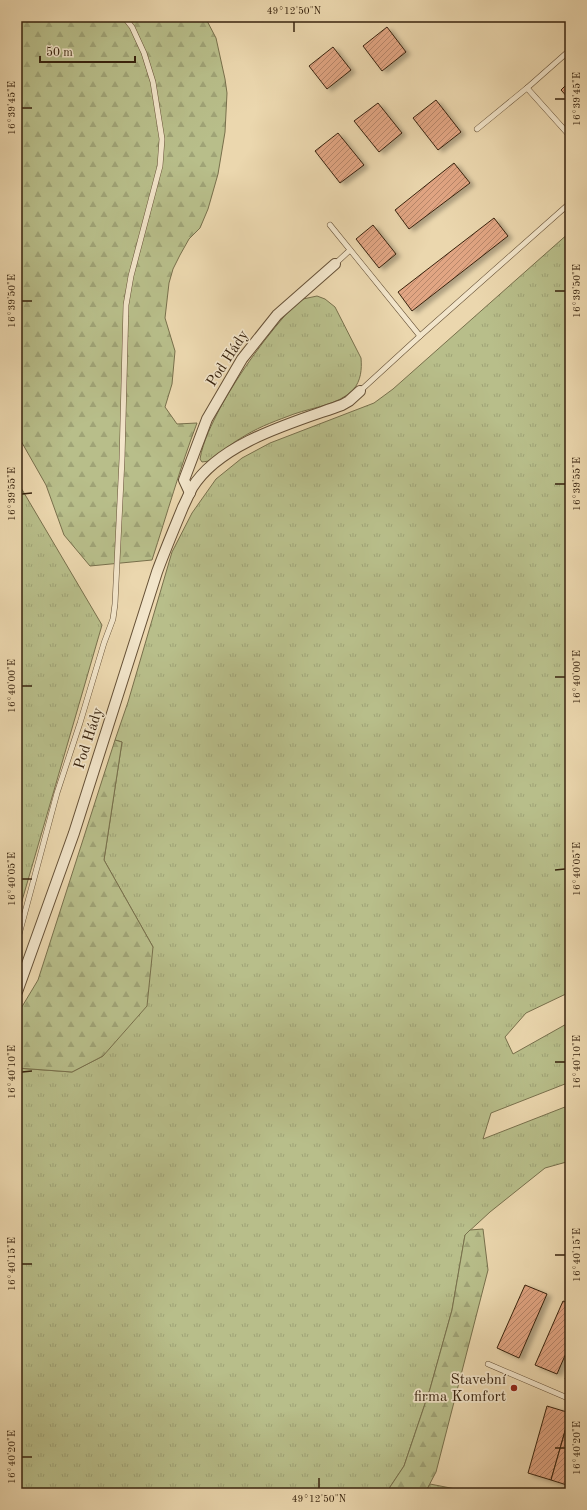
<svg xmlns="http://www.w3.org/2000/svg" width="587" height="1510" font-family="'Old Standard TT',serif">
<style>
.grass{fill:url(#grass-tufts);stroke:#78704c}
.forest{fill:url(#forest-firs);stroke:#78704c}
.park{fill:url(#park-dots);stroke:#78704c}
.building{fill:url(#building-hatch);stroke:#38230e;filter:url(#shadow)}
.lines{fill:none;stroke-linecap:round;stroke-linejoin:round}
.lane-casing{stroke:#655036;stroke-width:6}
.street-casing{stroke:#655036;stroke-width:12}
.lane{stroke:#f2e5ca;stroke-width:5}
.street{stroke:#f2e5ca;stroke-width:10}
.ticks{fill:none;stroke:#38230e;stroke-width:1.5}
.poi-dot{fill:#8f2418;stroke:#f2e5ca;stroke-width:1.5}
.labels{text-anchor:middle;stroke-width:3.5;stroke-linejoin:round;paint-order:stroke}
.street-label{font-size:15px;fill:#38230e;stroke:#f2e5ca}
.poi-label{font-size:15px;fill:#38230e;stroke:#f2e5ca;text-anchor:end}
.neatline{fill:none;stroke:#38230e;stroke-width:1.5}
.ticks-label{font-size:10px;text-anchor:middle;fill:#38230e}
</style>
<defs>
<pattern id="grass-tufts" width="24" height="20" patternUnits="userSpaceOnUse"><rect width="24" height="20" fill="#b8be8a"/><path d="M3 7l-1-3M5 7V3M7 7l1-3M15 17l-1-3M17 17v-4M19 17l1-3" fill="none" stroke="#9fa376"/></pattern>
<pattern id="forest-firs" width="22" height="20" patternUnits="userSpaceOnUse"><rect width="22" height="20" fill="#b8be8a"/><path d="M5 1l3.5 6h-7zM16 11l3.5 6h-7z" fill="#9fa376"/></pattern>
<pattern id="park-dots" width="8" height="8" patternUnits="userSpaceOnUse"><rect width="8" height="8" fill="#b8be8a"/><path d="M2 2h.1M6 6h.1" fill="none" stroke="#9fa376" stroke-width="1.8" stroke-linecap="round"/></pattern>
<pattern id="building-hatch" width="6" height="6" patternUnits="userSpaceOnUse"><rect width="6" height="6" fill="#e1a583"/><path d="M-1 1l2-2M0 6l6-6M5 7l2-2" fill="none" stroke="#b7866a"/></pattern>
<filter id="shadow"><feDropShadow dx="4.5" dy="2.5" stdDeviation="2" flood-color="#0004"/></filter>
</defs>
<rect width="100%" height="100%" fill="#ebd7ae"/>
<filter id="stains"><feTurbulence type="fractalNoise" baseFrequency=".005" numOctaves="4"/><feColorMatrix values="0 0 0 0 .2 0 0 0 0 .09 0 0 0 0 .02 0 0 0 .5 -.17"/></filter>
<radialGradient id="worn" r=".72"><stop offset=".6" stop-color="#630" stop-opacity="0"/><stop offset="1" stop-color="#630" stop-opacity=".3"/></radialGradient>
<!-- grass -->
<g class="grass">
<polygon points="570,232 570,992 526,1013 505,1037 513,1054 570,1022 570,1082 491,1113 483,1139 570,1105 570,1161 545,1168 490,1212 465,1235 452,1310 430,1389 404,1466 386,1493 17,1493 17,1068 72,1072 103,1056 153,947 104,860 122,742 115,740 128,702 172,552 192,513 216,479 242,458 270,443 374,403 393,389"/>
<path d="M317 296 325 299 335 307 361 358C362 369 361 381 353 390 338 405 314 407 294 414 278 420 261 426 246 435 233 442 221 452 209 461L202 462 200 459C203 441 212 424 220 408 241 370 267 335 296 303L303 299Z"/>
<polygon points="17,481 102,625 17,918"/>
</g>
<!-- forest -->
<g class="forest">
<path d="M17 17H205L216 38 225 79 227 93 225 132 218 174 208 209 200 228 189 239 180 255 173 269 169 283 165 318 175 351 172 384 165 407 177 424 197 423C180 468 167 514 152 560L90 566 64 535 46 485 17 434Z"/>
<polygon points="115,740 122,742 104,860 153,947 147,1006 103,1056 72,1072 17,1068 17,1015 38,980"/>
<polygon points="483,1229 488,1270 436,1472 425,1493 386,1493 404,1466 430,1389 452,1310 465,1235 470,1230"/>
</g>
<!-- park -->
<polygon class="park" points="430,1484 476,1493 425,1493"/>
<!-- building -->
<g class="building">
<polygon points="387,27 406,52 382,71 363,46"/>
<polygon points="333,47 351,70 327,89 309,66"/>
<polygon points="570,81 570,100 561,90"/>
<polygon points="436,100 461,132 438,150 413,118"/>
<polygon points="378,103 402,133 379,152 354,121"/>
<polygon points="338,133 364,165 340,183 315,151"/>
<polygon points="454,163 470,183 409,229 395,210"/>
<polygon points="494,218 508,236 412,311 398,292"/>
<polygon points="373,225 396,254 379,268 356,239"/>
<polygon points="525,1285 547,1294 519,1358 497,1348"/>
<polygon points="563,1301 570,1304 570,1344 557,1374 535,1365"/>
<polygon points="570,1367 570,1381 565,1379"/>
<polygon points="547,1406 570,1413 551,1480 528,1473"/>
<polygon points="570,1414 570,1486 551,1480"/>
</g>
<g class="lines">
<defs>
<g id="lane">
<polyline points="527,88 570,136"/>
<polyline points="477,129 527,88 570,50"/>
<polyline points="330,225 420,336"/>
<polyline points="335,264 350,250"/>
<polyline points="360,391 420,336 570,203"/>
<polyline points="17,942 57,793 80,723 104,643 113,619 115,604 122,459 126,305 131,276 160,166 162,139 153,82 144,53 132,27 124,17"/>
<polyline points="488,1364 570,1399"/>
</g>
<g id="street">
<polyline points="190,493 184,480 207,419 242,359 277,315 335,264"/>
<path d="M17 992 74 833 157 572C165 550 174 529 183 507 186 501 189 494 192 488 220 442 295 422 342 405L349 401 360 391"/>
</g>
</defs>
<!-- lane casing -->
<use href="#lane" class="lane-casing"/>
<!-- street casing -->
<use href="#street" class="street-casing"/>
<!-- lane -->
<use href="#lane" class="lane"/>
<!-- street -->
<use href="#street" class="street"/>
</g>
<!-- ticks -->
<path class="ticks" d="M294 22V32M555 99H565M22 108H32M555 291H565M22 301H32M555 484H565M22 494 32 493M555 677H565M22 686H32M555 870 565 869M22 879H32M555 1062H565M22 1072 32 1071M555 1255H565M22 1264H32M555 1448H565M22 1457H32M319 1478V1488"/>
<!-- markers -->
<circle class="poi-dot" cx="514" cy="1388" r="4"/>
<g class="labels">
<!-- street labels -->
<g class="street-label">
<text transform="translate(227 358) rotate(-57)" y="5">Pod Hády</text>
<text transform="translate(88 738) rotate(-72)" y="5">Pod Hády</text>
</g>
<!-- poi labels -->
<g class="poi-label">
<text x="506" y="1384">Stavební<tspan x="506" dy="17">firma Komfort</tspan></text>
</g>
</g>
<!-- margin -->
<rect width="587" height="1510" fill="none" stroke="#ebd7ae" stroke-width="44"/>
<!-- scale -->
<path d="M40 56v6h95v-6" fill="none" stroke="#38230e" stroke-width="2"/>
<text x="46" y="56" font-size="12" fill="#38230e" stroke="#f2e5ca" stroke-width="3" paint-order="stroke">50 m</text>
<rect x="22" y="22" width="543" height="1466" class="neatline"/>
<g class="ticks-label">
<text x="294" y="14">49°12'50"N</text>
<text transform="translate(576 99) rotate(-90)" y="4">16°39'45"E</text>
<text transform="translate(11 108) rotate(-90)" y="4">16°39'45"E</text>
<text transform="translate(576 291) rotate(-90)" y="4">16°39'50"E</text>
<text transform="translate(11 301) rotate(-90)" y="4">16°39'50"E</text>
<text transform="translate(576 484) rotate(-90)" y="4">16°39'55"E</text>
<text transform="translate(11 494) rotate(-90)" y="4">16°39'55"E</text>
<text transform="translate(576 677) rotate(-90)" y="4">16°40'00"E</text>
<text transform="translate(11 686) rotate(-90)" y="4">16°40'00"E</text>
<text transform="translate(576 869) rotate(-90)" y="4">16°40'05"E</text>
<text transform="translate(11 879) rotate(-90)" y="4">16°40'05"E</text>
<text transform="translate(576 1062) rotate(-90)" y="4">16°40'10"E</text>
<text transform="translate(11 1072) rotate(-90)" y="4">16°40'10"E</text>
<text transform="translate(576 1255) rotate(-90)" y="4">16°40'15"E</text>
<text transform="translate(11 1264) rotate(-90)" y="4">16°40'15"E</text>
<text transform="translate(576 1448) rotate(-90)" y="4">16°40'20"E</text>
<text transform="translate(11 1457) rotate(-90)" y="4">16°40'20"E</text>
<text x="319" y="1502">49°12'50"N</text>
</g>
<rect width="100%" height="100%" filter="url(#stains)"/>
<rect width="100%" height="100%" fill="url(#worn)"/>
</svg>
